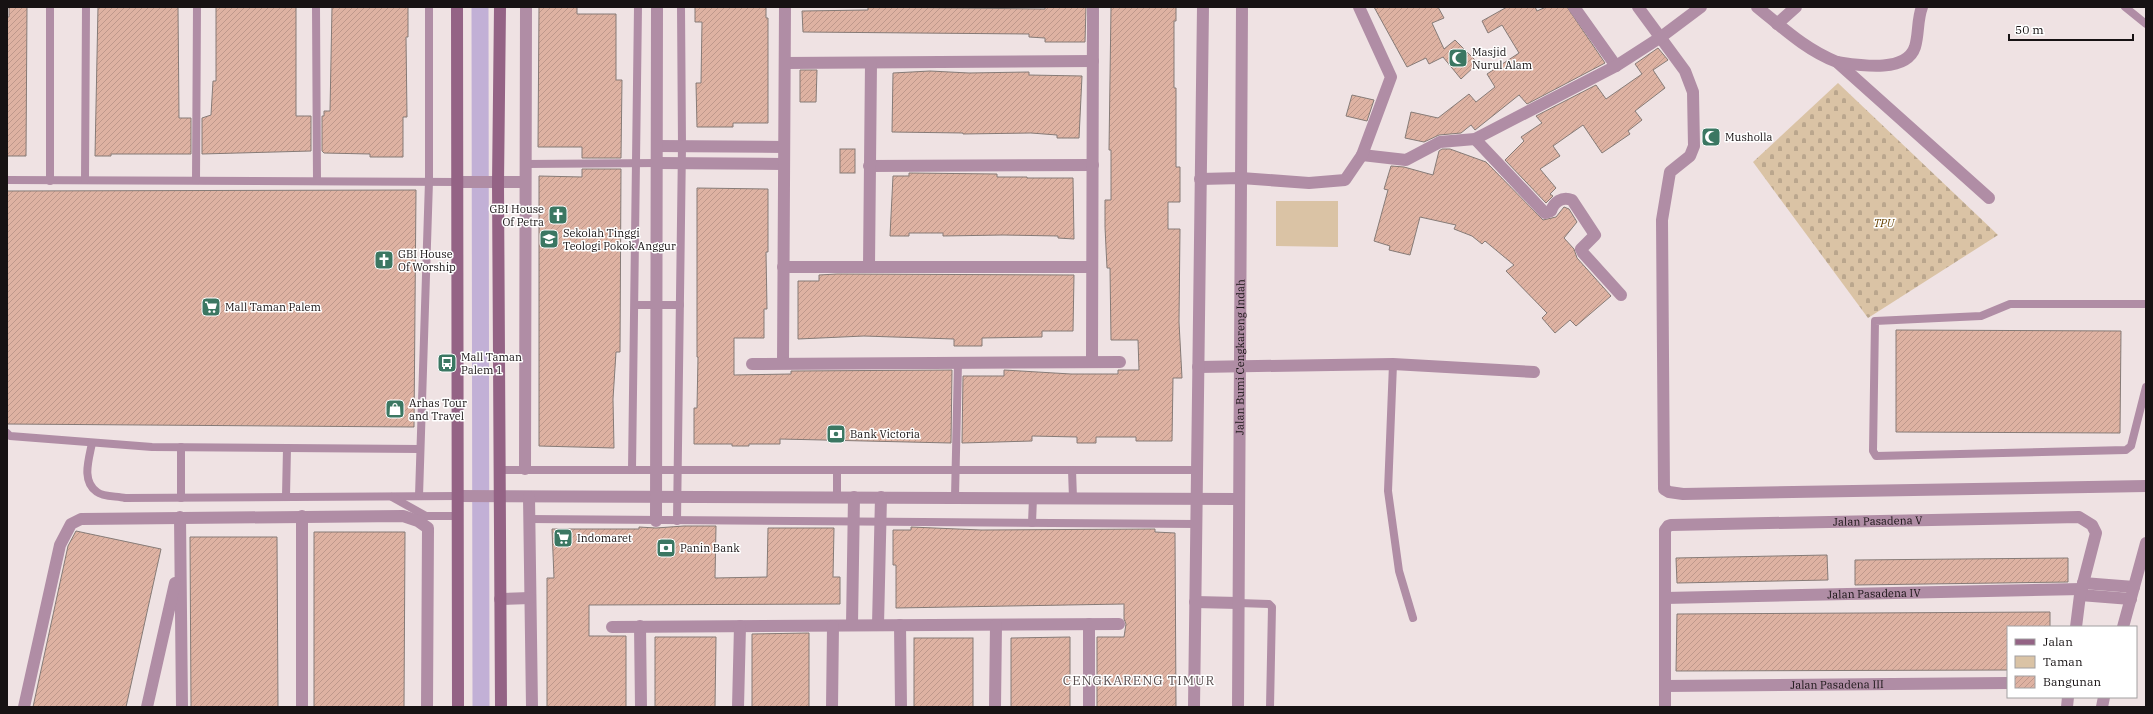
<svg xmlns="http://www.w3.org/2000/svg" width="2153" height="714" font-family="'IBM Plex Serif',serif">
<style>
.green{fill:#dac3a5}
.cemetery{fill:url(#cemetery-stones)}
.lines{fill:none;stroke-linecap:round;stroke-linejoin:round}
.canal{stroke:#c2b0d6;stroke-width:17}
.building{fill:url(#building-hatch);stroke:#867b77}
.lane{stroke:#b08da5;stroke-width:8}
.street{stroke:#b08da5;stroke-width:12}
.secondary{stroke:#946385;stroke-width:12}
.labels{text-anchor:middle;stroke-width:3;stroke-linejoin:round;paint-order:stroke}
.poi-label{font-size:11px;fill:#171213;stroke:#fff;text-anchor:start}
.park-label{font-size:11px;font-style:italic;fill:#654100;stroke:#fff}
.street-label{font-size:11px;fill:#171213;stroke:#fff}
.quarter-label{font-size:13px;letter-spacing:1px;fill:#574c4d;stroke:#fff}
</style>
<defs>
<pattern id="cemetery-stones" width="16" height="16" patternUnits="userSpaceOnUse"><rect width="16" height="16" fill="#dac3a5"/><path d="M2 7V4a2 2 0 0 1 4 0v3zM10 15v-3a2 2 0 0 1 4 0v3z" fill="#baa68d"/></pattern>
<pattern id="building-hatch" width="6" height="6" patternUnits="userSpaceOnUse"><rect width="6" height="6" fill="#deb2a2"/><path d="M-1 1l2-2M0 6l6-6M5 7l2-2" fill="none" stroke="#be988b"/></pattern>
</defs>
<rect width="100%" height="100%" fill="#efe2e3"/>
<!-- green -->
<polygon class="green" points="1276,201 1338,201 1338,247 1276,246"/>
<!-- cemetery -->
<polygon class="cemetery" points="1838,83 1998,235 1868,318 1753,162"/>
<g class="lines">
<!-- canal -->
<polyline class="canal" points="480,7 481,707"/>
</g>
<!-- building -->
<g class="building">
<polygon points="9,7 27,7 26,156 7,156 7,17 9,17"/>
<polygon points="98,7 178,7 179,118 191,118 191,154 111,154 111,156 95,156"/>
<polygon points="216,7 296,7 296,116 311,116 311,151 202,154 202,118 211,115 213,81 216,81"/>
<polygon points="332,7 408,7 408,37 406,37 407,117 403,117 403,157 370,157 370,154 324,153 322,151 322,116 324,116 324,111 330,111"/>
<polygon points="539,7 577,7 577,14 616,14 616,80 622,80 621,158 582,158 582,147 538,147"/>
<polygon points="695,7 766,7 766,18 768,18 768,123 733,123 733,127 697,127 696,83 701,83 702,22 695,22"/>
<polygon points="868,7 1045,9 1045,7 1086,7 1085,42 1045,42 1045,38 1029,37 1029,34 803,32 802,11 868,10"/>
<polygon points="1111,7 1176,7 1176,21 1174,21 1174,88 1176,88 1176,167 1180,167 1180,202 1168,202 1168,229 1180,229 1179,322 1182,378 1173,378 1172,441 1136,441 1136,437 1096,437 1096,443 1077,443 1077,437 1032,436 1032,441 962,443 963,376 1004,376 1004,370 1071,374 1118,374 1118,370 1139,370 1138,340 1111,340 1110,268 1107,268 1105,227 1105,200 1111,200 1111,150 1109,150"/>
<polygon points="1374,7 1438,7 1444,18 1432,23 1444,49 1455,40 1478,63 1461,79 1443,57 1429,64 1426,58 1407,67"/>
<polygon points="1507,7 1535,7 1537,11 1546,7 1567,7 1605,63 1527,104 1519,95 1475,130 1471,125 1461,133 1439,135 1424,142 1405,138 1411,112 1438,118 1469,94 1476,102 1495,87 1487,74 1519,53 1502,25 1488,33 1482,21"/>
<polygon points="1658,48 1668,60 1653,70 1665,88 1635,111 1642,120 1628,131 1630,134 1602,153 1583,125 1553,146 1560,156 1540,169 1556,188 1550,194 1553,196 1546,203 1505,160 1524,141 1521,137 1542,123 1536,116 1596,85 1606,99 1642,74 1635,64"/>
<polygon points="800,70 817,70 816,102 800,102"/>
<polygon points="930,71 969,73 1029,72 1029,75 1082,76 1079,138 1057,138 1057,135 1031,133 963,134 963,133 892,132 893,73"/>
<polygon points="1352,95 1374,100 1367,121 1346,116"/>
<rect x="840" y="149" width="15" height="24"/>
<polygon points="1442,149 1450,149 1486,162 1543,220 1556,217 1564,207 1569,209 1577,222 1564,238 1574,249 1577,258 1611,296 1576,326 1570,320 1555,333 1542,318 1547,313 1506,271 1514,265 1485,241 1482,244 1472,236 1454,229 1456,225 1420,217 1410,255 1389,250 1390,246 1374,241 1388,190 1384,189 1391,166 1404,167 1433,175 1439,151"/>
<polygon points="582,169 621,169 620,352 616,352 613,399 614,448 539,446 539,176 582,177"/>
<polygon points="909,173 997,174 997,177 1027,177 1027,178 1073,178 1074,239 1058,238 1058,236 1003,235 943,236 943,233 909,233 909,236 890,236 893,176 909,176"/>
<polygon points="697,188 768,189 768,252 766,252 767,309 764,309 764,338 734,338 734,375 791,374 791,371 952,370 951,443 780,439 780,444 749,444 749,446 732,446 732,444 694,444 694,408 697,408 698,357 697,357"/>
<polygon points="416,190 414,427 7,424 7,191"/>
<polygon points="837,274 1074,275 1073,331 1042,331 1042,337 982,338 982,346 954,346 954,339 864,336 798,339 798,281 819,281 819,275"/>
<polygon points="1896,330 2121,331 2120,433 1896,432"/>
<polygon points="684,526 716,526 715,578 767,577 768,528 834,528 833,577 840,577 840,604 589,605 589,636 626,636 626,707 547,707 547,578 554,578 552,529 639,529 639,527 656,528"/>
<polygon points="911,527 981,530 1155,529 1155,532 1175,533 1176,707 1097,707 1097,637 1124,637 1126,624 1124,619 1124,604 896,608 896,565 893,565 893,530 911,530"/>
<polygon points="76,531 161,549 126,707 33,707 68,546"/>
<polygon points="314,532 405,532 404,707 314,707"/>
<polygon points="190,537 277,537 278,707 191,707"/>
<polygon points="1827,555 1828,580 1677,583 1676,558"/>
<polygon points="2068,558 2068,582 1855,585 1855,560"/>
<polygon points="2050,612 2050,627 2008,627 2008,670 1676,671 1677,614"/>
<polygon points="809,633 809,707 752,707 752,634"/>
<polygon points="655,637 716,637 715,707 655,707"/>
<polygon points="1070,637 1070,707 1011,707 1011,638"/>
<rect x="914" y="638" width="59" height="69"/>
</g>
<g class="lines">
<!-- lane -->
<g class="lane">
<polyline points="50,7 50,181"/>
<polyline points="316,7 317,181"/>
<polyline points="2125,7 2146,24"/>
<polyline points="526,164 658,163"/>
<polyline points="7,180 458,182"/>
<polyline points="85,180 86,7"/>
<polyline points="196,180 197,7"/>
<polyline points="2146,304 2010,304 1981,316 1875,321 1873,451 1876,456 2126,450 2131,446 2146,387"/>
<polyline points="635,305 680,305"/>
<polyline points="1393,364 1388,491 1399,571 1413,618"/>
<polyline points="7,433 10,436 152,447 420,449"/>
<path d="M92 443C89 459 81 481 97 492 103 497 117 496 125 498L458 496"/>
<polyline points="181,447 181,498"/>
<polyline points="499,470 1197,470"/>
<polyline points="632,470 638,7"/>
<polyline points="1072,470 1073,498"/>
<polyline points="286,496 287,448"/>
<polyline points="419,496 429,181 429,7"/>
<polyline points="392,497 426,516 458,516"/>
<polyline points="837,497 837,470"/>
<polyline points="955,497 958,363"/>
<polyline points="529,519 1197,524"/>
<polyline points="677,521 682,146 681,7"/>
<polyline points="1032,523 1033,498"/>
<polyline points="1238,603 1269,604 1272,607 1270,707"/>
</g>
<!-- street -->
<g class="street">
<polyline points="1574,7 1616,66"/>
<polyline points="1638,7 1685,71 1693,92 1694,146 1690,156 1670,172 1662,220 1664,489 1669,492 1683,494 2146,486"/>
<path d="M1757 7C1783 28 1806 50 1837 62L1989 198"/>
<polyline points="1777,24 1796,7"/>
<path d="M1837 62C1858 65 1906 74 1915 47 1919 34 1917 20 1922 7"/>
<polyline points="785,63 1093,61"/>
<path d="M1475 139 1545 213 1551 211C1554 202 1562 196 1572 200L1595 235 1581 249 1583 253 1621 295"/>
<polyline points="657,146 784,147"/>
<polyline points="1362,155 1406,160 1440,142 1475,139 1616,66 1661,37 1701,7"/>
<polyline points="658,163 783,164"/>
<polyline points="869,166 1093,165"/>
<polyline points="1200,179 1241,178 1309,183 1345,180 1362,155 1391,77 1359,7"/>
<polyline points="458,182 525,182"/>
<polyline points="869,266 871,63"/>
<polyline points="783,267 1092,267"/>
<polyline points="1092,362 1093,7"/>
<polyline points="783,363 785,7"/>
<polyline points="752,364 1120,362"/>
<polyline points="1198,367 1393,364 1534,372"/>
<polyline points="525,469 526,7"/>
<polyline points="458,496 1239,499"/>
<polyline points="529,497 532,707"/>
<polyline points="180,517 182,707"/>
<polyline points="656,521 657,7"/>
<polyline points="2083,583 2134,587"/>
<polyline points="2080,595 2131,599"/>
<path id="s1" d="M1665 598 2082 589"/>
<polyline points="500,599 530,598"/>
<polyline points="1195,602 1238,603"/>
<polyline points="1089,624 1089,707"/>
<polyline points="852,625 854,497"/>
<polyline points="878,625 881,497"/>
<polyline points="900,625 901,707"/>
<polyline points="640,626 641,707"/>
<polyline points="612,627 1119,624"/>
<polyline points="2123,627 2146,543"/>
<path id="s2" d="M1665 686 2008 683"/>
<polyline points="24,707 60,545 71,524 81,519 403,516 418,521 428,528 427,707"/>
<polyline points="147,707 175,583"/>
<polyline points="302,707 302,516"/>
<polyline points="738,707 740,626"/>
<polyline points="832,707 833,626"/>
<polyline points="995,707 996,625"/>
<polyline points="1194,707 1203,7"/>
<path id="s3" d="M1238 707 1242 7"/>
<path id="s4" d="M1665 707V530L1668 526 1671 525 2079 517 2092 525 2096 533 2080 595 2076 627"/>
<polyline points="2067,707 2068,697"/>
<polyline points="2102,707 2104,697"/>
</g>
<!-- secondary -->
<g class="secondary">
<polyline points="457,7 458,707"/>
<polyline points="500,7 498,183 501,707"/>
</g>
</g>
<!-- icons -->
<defs>
<symbol id="mosque-square" viewBox="-11 -11 22 22"><rect x="-9" y="-9" width="18" height="18" rx="4" fill="#3b7762" stroke="#fff"/><path d="M3.5-4.9A6 6 0 1 0 3.5 4.9A5 5 0 1 1 3.5-4.9Z" fill="#fff"/></symbol>
<symbol id="church-square" viewBox="-11 -11 22 22"><rect x="-9" y="-9" width="18" height="18" rx="4" fill="#3b7762" stroke="#fff"/><path d="M-1.2-6h2.4v3.5h3.3v2.4h-3.3V6h-2.4V-.1h-3.3v-2.4h3.3Z" fill="#fff"/></symbol>
<symbol id="university-square" viewBox="-11 -11 22 22"><rect x="-9" y="-9" width="18" height="18" rx="4" fill="#3b7762" stroke="#fff"/><path d="M0-5L7-2L0 1L-7-2ZM-4 1L0 2.5L4 1V4Q0 6-4 4Z" fill="#fff"/></symbol>
<symbol id="supermarket-square" viewBox="-11 -11 22 22"><rect x="-9" y="-9" width="18" height="18" rx="4" fill="#3b7762" stroke="#fff"/><path d="M-6-5.5h2.5l.6 2H6L4.5 2H-2.5L-4.4-4H-6ZM-1.5 3.2a1.3 1.3 0 1 0 .1 0ZM3 3.2a1.3 1.3 0 1 0 .1 0Z" fill="#fff"/></symbol>
<symbol id="bus-square" viewBox="-11 -11 22 22"><rect x="-9" y="-9" width="18" height="18" rx="4" fill="#3b7762" stroke="#fff"/><path d="M-5-6H5V4H4V6H2V4H-2V6H-4V4H-5ZM-3.5-4V0h7V-4ZM-3.5 1.2v1.5H-2V1.2ZM2 1.2v1.5H3.5V1.2Z" fill="#fff"/></symbol>
<symbol id="shop-square" viewBox="-11 -11 22 22"><rect x="-9" y="-9" width="18" height="18" rx="4" fill="#3b7762" stroke="#fff"/><path d="M-5-2.5h2.3a2.7 3.5 0 0 1 5.4 0H5L5.5 6h-11ZM-1.5-2.5h3a1.5 2.3 0 0 0-3 0Z" fill="#fff"/></symbol>
<symbol id="bank-square" viewBox="-11 -11 22 22"><rect x="-9" y="-9" width="18" height="18" rx="4" fill="#3b7762" stroke="#fff"/><path d="M-6-4H6V4H-6ZM0-2.3a2.3 2.3 0 1 0 0 4.6a2.3 2.3 0 1 0 0-4.6Z" fill="#fff"/></symbol>
</defs>
<g fill-rule="evenodd">
<use href="#mosque-square" x="1447" y="47" width="22" height="22"/>
<use href="#mosque-square" x="1700" y="126" width="22" height="22"/>
<use href="#church-square" x="547" y="204" width="22" height="22"/>
<use href="#university-square" x="538" y="228" width="22" height="22"/>
<use href="#church-square" x="373" y="249" width="22" height="22"/>
<use href="#supermarket-square" x="200" y="296" width="22" height="22"/>
<use href="#bus-square" x="436" y="352" width="22" height="22"/>
<use href="#shop-square" x="384" y="398" width="22" height="22"/>
<use href="#bank-square" x="825" y="423" width="22" height="22"/>
<use href="#supermarket-square" x="552" y="527" width="22" height="22"/>
<use href="#bank-square" x="655" y="537" width="22" height="22"/>
</g>
<g class="labels">
<!-- poi labels -->
<g class="poi-label">
<text x="1472" y="56">Masjid<tspan x="1472" dy="13">Nurul Alam</tspan></text>
<text x="1725" y="141">Musholla</text>
<text x="544" y="213" text-anchor="end">GBI House<tspan x="544" dy="13">Of Petra</tspan></text>
<text x="563" y="237">Sekolah Tinggi<tspan x="563" dy="13">Teologi Pokok Anggur</tspan></text>
<text x="398" y="258">GBI House<tspan x="398" dy="13">Of Worship</tspan></text>
<text x="225" y="311">Mall Taman Palem</text>
<text x="461" y="361">Mall Taman<tspan x="461" dy="13">Palem 1</tspan></text>
<text x="409" y="407">Arhas Tour<tspan x="409" dy="13">and Travel</tspan></text>
<text x="850" y="438">Bank Victoria</text>
<text x="577" y="542">Indomaret</text>
<text x="680" y="552">Panin Bank</text>
</g>
<!-- park labels -->
<g class="park-label">
<text x="1884" y="227">TPU</text>
</g>
<!-- street labels -->
<g class="street-label">
<text dy="4" stroke="none"><textPath href="#s3" startOffset="350">Jalan Bumi Cengkareng Indah</textPath></text>
<text dy="4" stroke="none"><textPath href="#s4" startOffset="392">Jalan Pasadena V</textPath></text>
<text dy="4" stroke="none"><textPath href="#s1" startOffset="209">Jalan Pasadena IV</textPath></text>
<text dy="4" stroke="none"><textPath href="#s2" startOffset="172">Jalan Pasadena III</textPath></text>
</g>
<!-- quarter labels -->
<g class="quarter-label">
<text x="1139" y="685">CENGKARENG TIMUR</text>
</g>
</g>
<!-- border -->
<rect width="2153" height="714" fill="none" stroke="#171213" stroke-width="16"/>
<!-- legend -->
<rect x="2007" y="626" width="130" height="72" fill="#ffffff" stroke="#a2a0a1"/>
<rect x="2015" y="639" width="20" height="6" fill="#946385" stroke="#a2a0a1"/>
<text x="2043" y="646" font-size="12" fill="#171213">Jalan</text>
<rect x="2015" y="656" width="20" height="12" fill="#dac3a5" stroke="#a2a0a1"/>
<text x="2043" y="666" font-size="12" fill="#171213">Taman</text>
<rect x="2015" y="676" width="20" height="12" fill="url(#building-hatch)" stroke="#a2a0a1"/>
<text x="2043" y="686" font-size="12" fill="#171213">Bangunan</text>
<!-- scale -->
<path d="M2009 34v6h124v-6" fill="none" stroke="#171213" stroke-width="2"/>
<text x="2015" y="34" font-size="12" fill="#171213" stroke="#ffffff" stroke-width="3" paint-order="stroke">50 m</text>
</svg>
